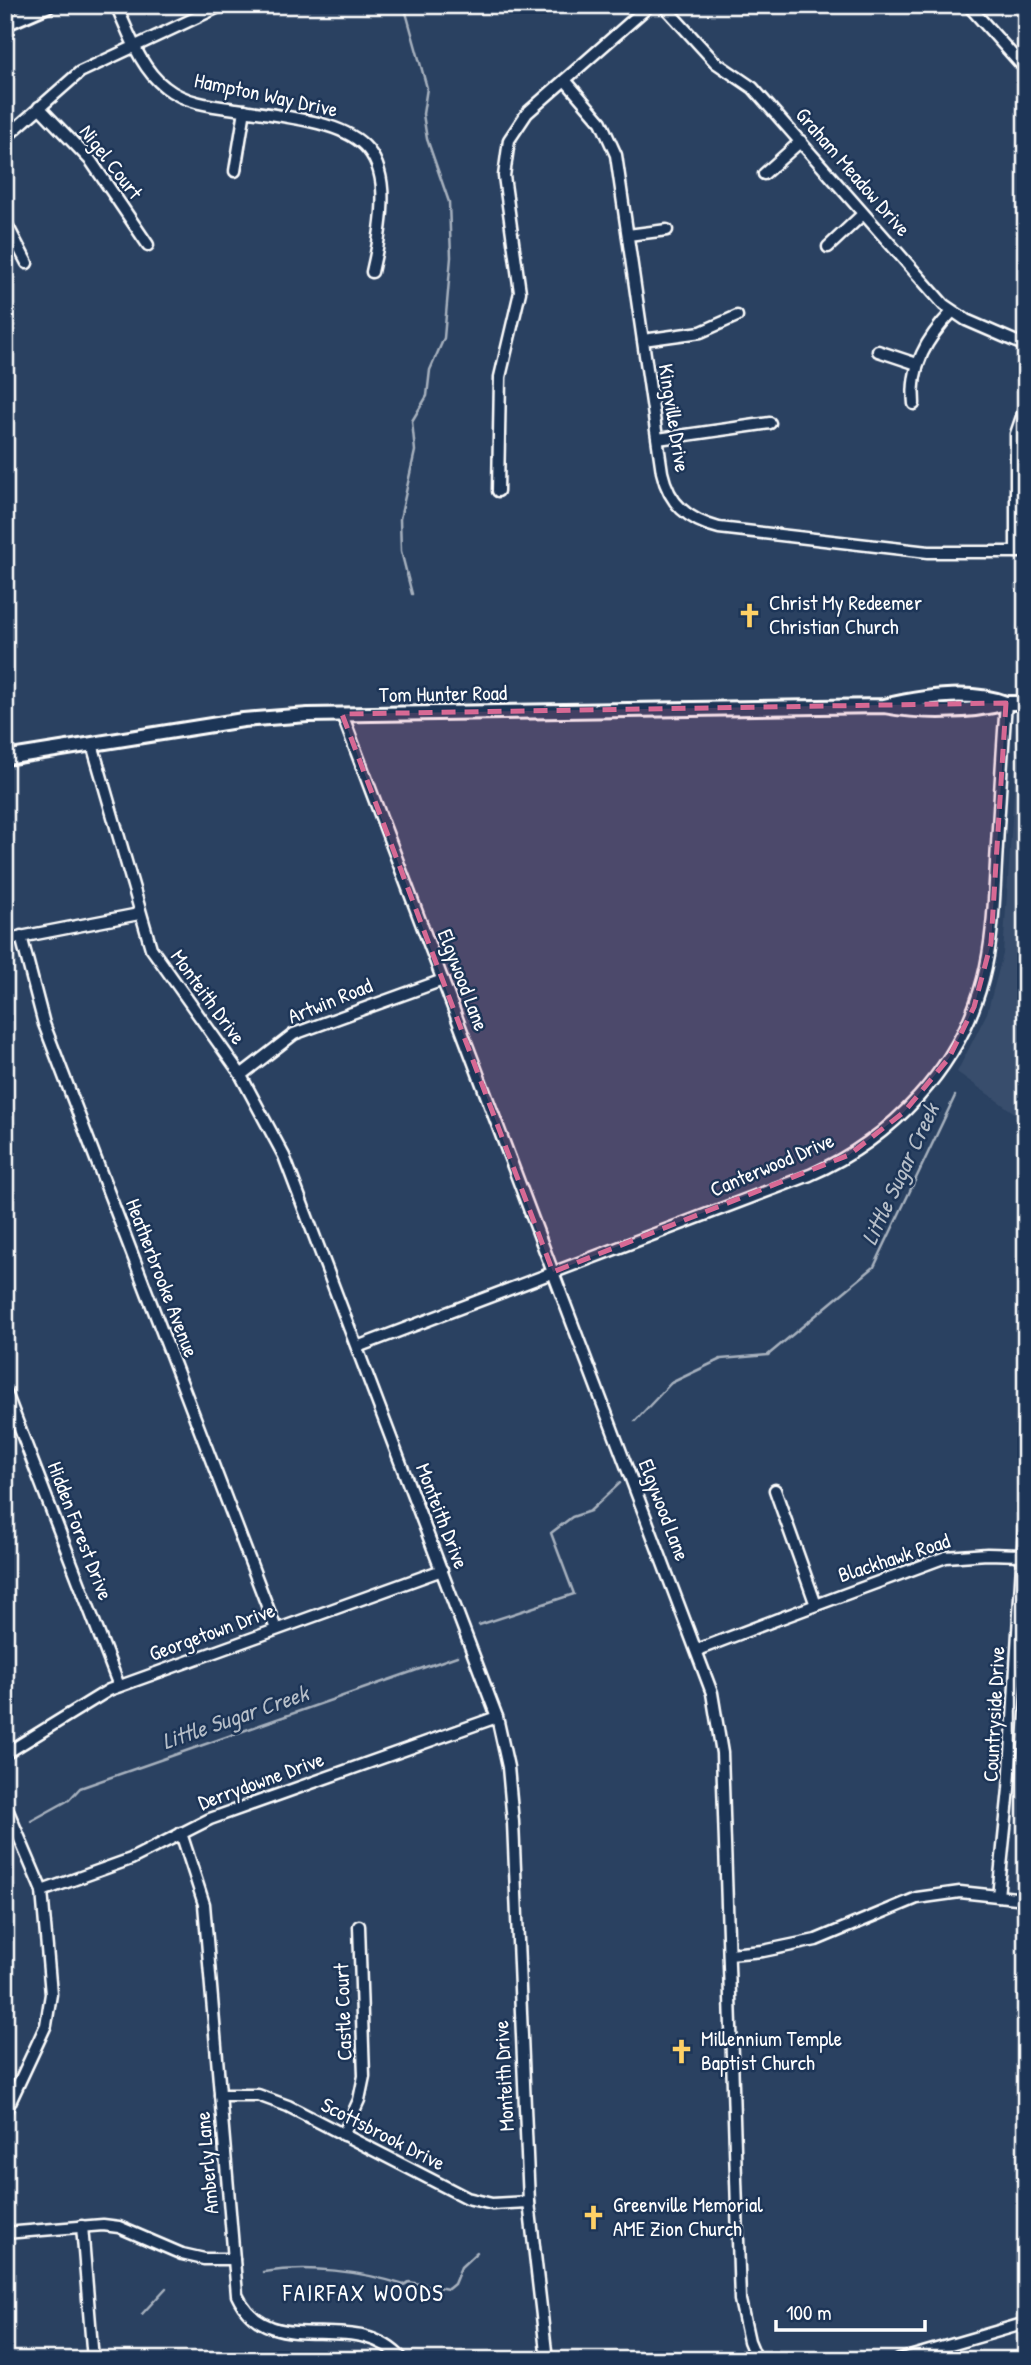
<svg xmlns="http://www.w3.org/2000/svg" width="1031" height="2365" font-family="'Patrick Hand',sans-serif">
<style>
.built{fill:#394e6c}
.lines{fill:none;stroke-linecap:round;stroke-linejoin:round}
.stream{stroke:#a7b1be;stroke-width:2.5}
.minor-casing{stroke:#fff;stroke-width:15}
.tertiary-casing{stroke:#fff;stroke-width:18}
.minor{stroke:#1d3557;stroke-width:10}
.tertiary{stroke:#1d3557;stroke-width:12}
.marked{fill:#d76994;fill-opacity:0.2;stroke:#d76994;stroke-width:5;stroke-dasharray:14 9;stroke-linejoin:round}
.labels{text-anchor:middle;stroke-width:5;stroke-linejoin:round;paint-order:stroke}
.street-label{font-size:21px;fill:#fff;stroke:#1d3557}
.poi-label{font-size:21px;fill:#fff;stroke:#1d3557;text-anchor:start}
.water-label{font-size:23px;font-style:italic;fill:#b6bec8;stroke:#1d3557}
.neighbourhood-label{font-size:23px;letter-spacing:2px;fill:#fff;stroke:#1d3557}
</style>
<rect width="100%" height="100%" fill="#2a4161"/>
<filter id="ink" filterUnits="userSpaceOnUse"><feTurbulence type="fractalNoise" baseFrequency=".0143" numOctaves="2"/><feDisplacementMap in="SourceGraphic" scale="14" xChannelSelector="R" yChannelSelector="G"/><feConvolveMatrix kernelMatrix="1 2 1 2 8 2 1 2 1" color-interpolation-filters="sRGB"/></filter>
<g filter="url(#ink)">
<!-- built -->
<polygon class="built" points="1019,717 1026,717 1026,1121 957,1072 987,1013 1003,954"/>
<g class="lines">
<!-- stream -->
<g class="stream">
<polyline points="404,5 427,88 423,114 427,139 449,202 451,257 444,338 430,370 427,396 412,421 415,451 400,519 401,551 412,594"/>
<polyline points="635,1421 671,1383 721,1359 768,1355 874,1267 955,1096"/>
<polyline points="479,1625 574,1594 551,1533 572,1517 590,1511 620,1483"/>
<polyline points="31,1821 69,1800 80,1788 457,1656"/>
<polyline points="5,1844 7,1843"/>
<path d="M263 2272C309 2265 361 2271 404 2285L409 2282 448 2289 454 2284 461 2267 477 2252"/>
<polyline points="142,2314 166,2288"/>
</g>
<defs>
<g id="minor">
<path d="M116 5C129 33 140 68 165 87 185 103 212 106 236 109 360 127 405 130 372 272"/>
<polyline points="663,5 715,62 753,88 944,305 966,320 1026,346"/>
<polyline points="968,5 1026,70"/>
<path d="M565 80 601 122 616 155 662 472C669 504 688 520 719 528L928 552H1026"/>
<polyline points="39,107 91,161 148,245"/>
<polyline points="5,138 80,72 223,5"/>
<polyline points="235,171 245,110"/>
<polyline points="764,174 801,141"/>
<polyline points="5,221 27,263"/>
<polyline points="628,235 667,230"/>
<polyline points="828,247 863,214"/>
<polyline points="643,340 701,332 737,316"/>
<polyline points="878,351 917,364"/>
<path d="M914 404C910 366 927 338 952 312"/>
<polyline points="658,439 770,423"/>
<polyline points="498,491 500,377 520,292 504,176 509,140 527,113 650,5"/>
<polyline points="1016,552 1016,434 1026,405"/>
<polyline points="342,714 712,1693 722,1753 740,2300 749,2341 757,2360"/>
<polyline points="92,744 151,948 239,1072 284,1156 497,1717 508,1767 513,1822 529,2202 547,2360"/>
<polyline points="21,936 44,1024 276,1629"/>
<polyline points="5,940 139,914"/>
<polyline points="241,1075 294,1034 443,980"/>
<path d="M357 1347 810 1175C892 1139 960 1068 983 979 993 941 994 901 996 863 999 809 1002 756 1006 703"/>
<polyline points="5,1390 119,1686"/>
<polyline points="775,1490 816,1605"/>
<polyline points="781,1618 946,1557 987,1554 1022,1555"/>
<polyline points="697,1650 778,1619"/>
<polyline points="5,1754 109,1690 442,1570"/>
<polyline points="5,1804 42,1891 51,1994 46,2025 5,2113"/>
<path d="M181 1833 204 1904 237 2295C270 2365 355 2304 403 2360"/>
<polyline points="42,1891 131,1859 210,1819 497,1717"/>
<polyline points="998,1896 1009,1789 1026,1493"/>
<polyline points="729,1954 763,1951 816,1940 917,1898 960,1892 1026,1899"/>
<polyline points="220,2095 258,2095 288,2106 467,2198 492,2204 529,2202"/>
<polyline points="343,2135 359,2100 364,2076 359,1926"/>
<polyline points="82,2226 93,2360"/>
<polyline points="5,2233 103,2225 119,2227 182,2254 204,2259 234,2259"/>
<polyline points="899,2360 1026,2323"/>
</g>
<g id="tertiary">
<polyline points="5,24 49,5"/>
<polyline points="1006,703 1026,703"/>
<path d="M5 758 243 720 308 715 884 706C921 697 970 689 1006 703 970 713 921 713 884 706"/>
</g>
</defs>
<!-- minor casing -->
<use href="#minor" class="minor-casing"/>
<!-- tertiary casing -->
<use href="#tertiary" class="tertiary-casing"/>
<!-- minor -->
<use href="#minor" class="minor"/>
<!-- tertiary -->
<use href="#tertiary" class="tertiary"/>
</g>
</g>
<!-- marked area -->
<path class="marked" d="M1006 703 991 943 974 1007 949 1058 904 1112 849 1155 553 1272 342 714Z"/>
<!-- icons -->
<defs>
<symbol id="church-bare" viewBox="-9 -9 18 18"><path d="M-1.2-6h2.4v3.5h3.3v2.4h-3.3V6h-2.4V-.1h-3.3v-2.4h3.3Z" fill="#ffd166" stroke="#1d3557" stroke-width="2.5" paint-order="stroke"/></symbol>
</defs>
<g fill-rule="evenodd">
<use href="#church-bare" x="732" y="598" width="35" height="35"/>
<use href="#church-bare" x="664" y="2034" width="35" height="35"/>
<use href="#church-bare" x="576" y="2200" width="35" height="35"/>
</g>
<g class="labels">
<!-- street labels -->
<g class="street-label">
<text transform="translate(266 95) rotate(12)" y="7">Hampton Way Drive</text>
<text transform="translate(111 162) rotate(52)" y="7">Nigel Court</text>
<text transform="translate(853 172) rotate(49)" y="7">Graham Meadow Drive</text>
<text transform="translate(674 418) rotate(81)" y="7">Kingville Drive</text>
<text transform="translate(443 694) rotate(-1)" y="7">Tom Hunter Road</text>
<text transform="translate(463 980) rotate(69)" y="7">Elgywood Lane</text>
<text transform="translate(208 997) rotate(54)" y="7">Monteith Drive</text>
<text transform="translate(330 1001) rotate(-22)" y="7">Artwin Road</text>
<text transform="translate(772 1165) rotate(-23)" y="7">Canterwood Drive</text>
<text transform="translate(162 1278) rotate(69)" y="7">Heatherbrooke Avenue</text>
<text transform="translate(664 1510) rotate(69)" y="7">Elgywood Lane</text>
<text transform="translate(442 1516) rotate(69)" y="7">Monteith Drive</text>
<text transform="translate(80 1531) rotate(69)" y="7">Hidden Forest Drive</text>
<text transform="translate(894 1558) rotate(-18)" y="7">Blackhawk Road</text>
<text transform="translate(212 1632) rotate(-20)" y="7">Georgetown Drive</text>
<text transform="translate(994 1714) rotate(-87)" y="7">Countryside Drive</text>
<text transform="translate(261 1781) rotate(-20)" y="7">Derrydowne Drive</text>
<text transform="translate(343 2012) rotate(-92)" y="7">Castle Court</text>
<text transform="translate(504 2076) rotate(-93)" y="7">Monteith Drive</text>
<text transform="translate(383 2134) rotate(27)" y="7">Scottsbrook Drive</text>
<text transform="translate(207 2163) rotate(-95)" y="7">Amberly Lane</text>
</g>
<!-- poi labels -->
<g class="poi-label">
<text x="769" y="610">Christ My Redeemer<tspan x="769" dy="24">Christian Church</tspan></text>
<text x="701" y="2046">Millennium Temple<tspan x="701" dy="24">Baptist Church</tspan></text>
<text x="613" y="2212">Greenville Memorial<tspan x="613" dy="24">AME Zion Church</tspan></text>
</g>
<!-- water labels -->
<g class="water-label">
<text transform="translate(900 1174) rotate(-65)" y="8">Little Sugar Creek</text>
<text transform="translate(235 1717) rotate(-19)" y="8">Little Sugar Creek</text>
</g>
<!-- neighbourhood labels -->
<g class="neighbourhood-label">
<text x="364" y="2301">FAIRFAX WOODS</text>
</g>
</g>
<!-- margin -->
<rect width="1031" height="2365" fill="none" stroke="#1d3557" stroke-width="28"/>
<rect x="14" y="14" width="1003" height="2337" fill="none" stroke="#fff" stroke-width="2.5" filter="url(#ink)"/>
<!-- scale -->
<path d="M776 2320v10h149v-10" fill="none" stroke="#ffffff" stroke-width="3.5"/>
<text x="786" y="2320" font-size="21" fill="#ffffff" stroke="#1d3557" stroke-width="5" paint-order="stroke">100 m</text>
</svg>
